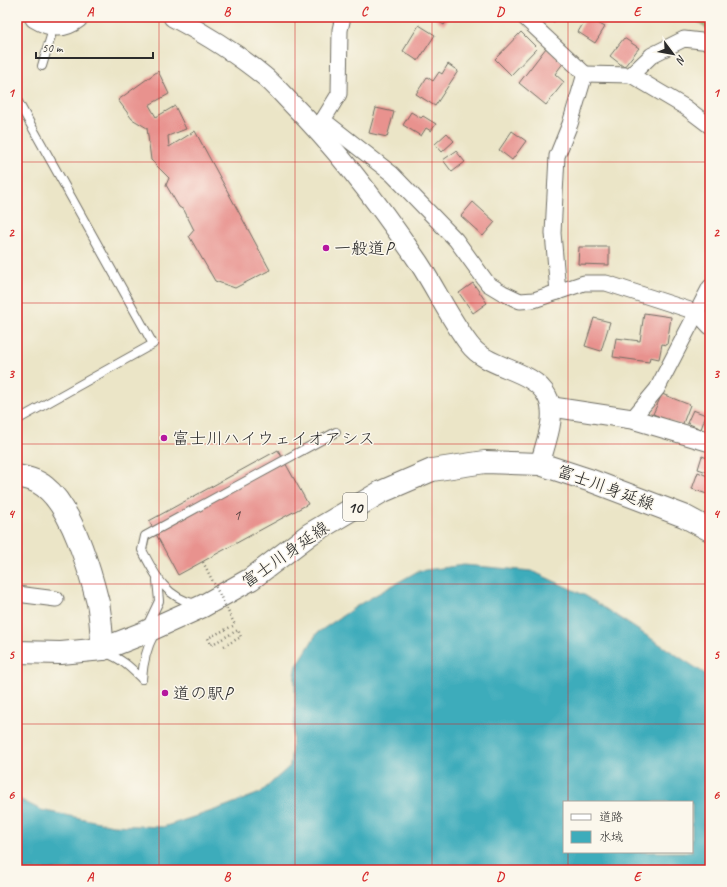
<svg xmlns="http://www.w3.org/2000/svg" width="727" height="887" font-family="Caveat,'Klee One',sans-serif">
<style>
.forest{fill:#96b76b;stroke:#60714b}
.water{fill:#3dacbb;stroke:#346c73;fill-rule:evenodd}
.building{fill:#e8928e}
.lines{fill:none;stroke-linecap:round;stroke-linejoin:round}
.service-casing{stroke:#6e6c62;stroke-width:10}
.minor-casing{stroke:#6e6c62;stroke-width:17}
.tertiary-casing{stroke:#6e6c62;stroke-width:21}
.primary-casing{stroke:#6e6c62;stroke-width:24}
.motorway-casing{stroke:#6e6c62;stroke-width:24}
.path{stroke:#6e6c62;stroke-width:2.5;stroke-dasharray:1 3;stroke-linecap:butt}
.service{stroke:#fff;stroke-width:8}
.minor{stroke:#fff;stroke-width:15}
.tertiary{stroke:#fff;stroke-width:19}
.primary{stroke:#fff;stroke-width:22}
.motorway{stroke:#fff;stroke-width:22}
.path-bridge{stroke:#6e6c62;stroke-width:2.5;stroke-dasharray:1 3;stroke-linecap:butt}
.grid{fill:none;stroke:#d62828;stroke-width:1;stroke-opacity:0.55}
.poi-dot{fill:#b5179e;stroke:#fbf7ec;stroke-width:1.5}
.labels{text-anchor:middle;stroke-width:3;stroke-linejoin:round;paint-order:stroke}
.number-label{font-size:15px;fill:#5a4544}
.shield{fill:#fbf7ec;stroke:#696865;stroke-width:1}
.shield-label{font-size:16px;font-weight:bold;fill:#2b2b2b}
.poi-label{font-size:17px;fill:#2b2b2b;stroke:#fbf7ec;text-anchor:start}
.street-label{font-size:17px;fill:#2b2b2b;stroke:#fbf7ec}
.neatline{fill:none;stroke:#d62828;stroke-width:1.5}
.grid-label{font-size:13px;text-anchor:middle;font-weight:bold;fill:#d62828}
</style>
<rect width="100%" height="100%" fill="#fbf7ec"/>
<filter id="ink" filterUnits="userSpaceOnUse"><feTurbulence type="fractalNoise" baseFrequency=".025" numOctaves="2"/><feDisplacementMap in="SourceGraphic" scale="8" xChannelSelector="R" yChannelSelector="G"/><feConvolveMatrix kernelMatrix="1 2 1 2 8 2 1 2 1" color-interpolation-filters="sRGB"/></filter>
<filter id="wash" filterUnits="userSpaceOnUse"><feTurbulence type="fractalNoise" baseFrequency=".012" numOctaves="4" result="noise"/><feDisplacementMap in="SourceGraphic" scale="16" xChannelSelector="R" yChannelSelector="G"/><feGaussianBlur stdDeviation="0.9" result="paint"/><feColorMatrix in="noise" values="0 0 0 0 0 0 0 0 0 0 0 0 0 0 0 0 0 1.4 0 .05"/><feComposite in="paint" operator="in"/></filter>
<g filter="url(#wash)">
<rect width="100%" height="100%" fill="#ebe5c7"/>
<!-- forest -->
<polygon class="forest" points="692,17 710,17 710,31"/>
<!-- water -->
<path class="water" d="M464 565 532 571 586 596 710 677V870H17V798L41 810 113 825 163 827 218 809 260 793 290 766 295 716V669L317 633 360 604 418 571ZM564 802H692V852H564Z"/>
<g id="blocks">
<!-- building -->
<g class="building">
<polygon points="432,17 449,17 444,25"/>
<polygon points="546,17 557,17 554,22"/>
<polygon points="587,17 605,27 595,43 578,32"/>
<polygon points="419,25 435,35 418,61 403,51"/>
<polygon points="521,32 537,48 511,75 495,59"/>
<polygon points="624,38 639,48 624,67 610,56"/>
<polygon points="546,48 564,62 555,74 564,82 546,105 519,83"/>
<polygon points="448,64 458,71 435,106 416,94 427,77 433,81 439,72 442,74"/>
<polygon points="158,71 169,94 149,105 156,117 175,106 186,129 168,136 169,147 195,131 270,270 235,288 215,281 189,236 194,230 184,210 179,207 166,185 169,178 151,160 147,128 132,119 118,100"/>
<polygon points="376,108 394,112 387,137 369,133"/>
<polygon points="411,112 421,118 423,116 436,124 431,131 426,128 421,136 403,125"/>
<polygon points="512,131 526,141 512,160 499,150"/>
<polygon points="447,133 454,141 442,152 435,144"/>
<polygon points="456,151 465,162 452,172 443,160"/>
<polygon points="473,202 495,222 483,236 461,216"/>
<polygon points="579,247 609,247 609,265 578,264"/>
<polygon points="473,283 487,303 473,313 459,293"/>
<polygon points="644,313 671,317 667,345 662,344 659,359 650,357 649,362 613,357 616,338 640,341"/>
<polygon points="594,318 610,322 601,351 585,346"/>
<polygon points="662,394 690,405 682,426 653,414"/>
<polygon points="693,410 706,415 701,429 687,423"/>
<polygon points="278,450 308,504 178,575 149,521"/>
<polygon points="702,456 710,459 710,473 698,469"/>
<polygon points="698,472 710,477 710,488 707,494 692,489"/>
</g>
</g>
</g>
<g filter="url(#ink)">
<use href="#blocks" fill-opacity="0" stroke="#6e6c62" stroke-width="1"/>
<g class="lines">
<defs>
<g id="service">
<polyline points="42,66 51,36 51,25"/>
<polyline points="17,100 153,344 17,420"/>
<path d="M195 604C165 597 155 575 142 550L145 536 336 432"/>
<polyline points="148,624 159,601 157,580"/>
<path d="M105 653C121 658 131 668 142 679"/>
<path d="M142 679C143 662 146 649 154 634"/>
</g>
<g id="minor">
<polyline points="524,17 585,74 570,124 557,156 553,233 558,292"/>
<polyline points="585,74 631,75 652,55 684,39 710,42"/>
<polyline points="631,75 685,107 710,126"/>
<polyline points="323,120 339,94 340,30 343,17"/>
<polyline points="314,125 323,120 392,174 456,240 488,284 503,293 520,301 534,300 584,283 606,283 696,312 710,327"/>
<polyline points="632,419 657,389 710,287"/>
<polyline points="17,594 56,599"/>
</g>
<g id="tertiary">
<path d="M173 17C205 34 236 53 264 76 274 84 283 95 292 104 340 152 381 207 419 263 436 289 450 319 469 344 488 370 532 368 547 396 558 416 545 443 540 464"/>
<polyline points="553,407 632,419 710,442"/>
</g>
<polyline id="primary" points="17,652 61,653 103,649 141,634 203,606 251,579 310,534 381,492 432,470 485,462 540,464 592,481 684,516 710,530"/>
<g id="motorway">
<path d="M36 17C51 26 63 28 77 17"/>
<path d="M17 476C27 478 37 480 45 487 72 508 90 571 98 603 101 618 101 634 103 649"/>
</g>
</defs>
<!-- service casing -->
<use href="#service" class="service-casing"/>
<!-- minor casing -->
<use href="#minor" class="minor-casing"/>
<!-- tertiary casing -->
<use href="#tertiary" class="tertiary-casing"/>
<!-- primary casing -->
<use href="#primary" class="primary-casing"/>
<!-- motorway casing -->
<use href="#motorway" class="motorway-casing"/>
<!-- path -->
<polyline class="path" points="224,646 241,637 238,630 211,645 208,638 235,625"/>
<!-- service -->
<use href="#service" class="service"/>
<!-- minor -->
<use href="#minor" class="minor"/>
<!-- tertiary -->
<use href="#tertiary" class="tertiary"/>
<!-- primary -->
<use href="#primary" class="primary"/>
<!-- motorway -->
<use href="#motorway" class="motorway"/>
<!-- path-bridge -->
<polyline class="path-bridge" points="203,562 235,625"/>
</g>
</g>
<!-- grid -->
<path class="grid" d="M159 17V870M295 17V870M432 17V870M568 17V802M17 162H710M17 303H710M17 444H710M17 584H710M17 724H710M568 852V870"/>
<!-- markers -->
<g class="poi-dot">
<circle cx="326" cy="248" r="4"/>
<circle cx="164" cy="438" r="4"/>
<circle cx="165" cy="693" r="4"/>
</g>
<g class="labels">
<!-- number labels -->
<g class="number-label">
<text x="237" y="520">1</text>
</g>
<!-- shield labels -->
<rect class="shield" x="343" y="493" width="24" height="28" rx="3"/>
<g class="shield-label">
<text x="355" y="513">10</text>
</g>
<!-- poi labels -->
<g class="poi-label">
<text x="334" y="254">一般道P</text>
<text x="172" y="444">富士川ハイウェイオアシス</text>
<text x="173" y="699">道の駅P</text>
</g>
<!-- street labels -->
<g class="street-label">
<text transform="translate(606 487) rotate(20)" y="6">富士川身延線</text>
<text transform="translate(285 554) rotate(-35)" y="6">富士川身延線</text>
</g>
</g>
<!-- margin -->
<rect width="727" height="887" fill="none" stroke="#fbf7ec" stroke-width="44"/>
<!-- legend -->
<rect x="563" y="801" width="130" height="52" fill="#fbf7ec" stroke="#a8a59f"/>
<rect x="571" y="814" width="20" height="6" fill="#ffffff" stroke="#a8a59f"/>
<text x="599" y="821" font-size="12" fill="#2b2b2b">道路</text>
<rect x="571" y="831" width="20" height="12" fill="#3dacbb" stroke="#a8a59f"/>
<text x="599" y="841" font-size="12" fill="#2b2b2b">水域</text>
<!-- north arrow -->
<g transform="translate(673 54) rotate(122)" stroke="#fbf7ec" stroke-width="3" paint-order="stroke">
<path d="M0-3L7 15L0 10L-7 15Z" fill="#2b2b2b"/>
<text y="-6" font-size="11" font-weight="bold" text-anchor="middle" fill="#2b2b2b">N</text>
</g>
<!-- scale -->
<path d="M36 52v6h117v-6" fill="none" stroke="#2b2b2b" stroke-width="2"/>
<text x="42" y="52" font-size="12" fill="#2b2b2b" stroke="#fbf7ec" stroke-width="3" paint-order="stroke">50 m</text>
<rect x="22" y="22" width="683" height="843" class="neatline"/>
<g class="grid-label">
<text x="90" y="16">A</text>
<text x="227" y="16">B</text>
<text x="364" y="16">C</text>
<text x="500" y="16">D</text>
<text x="637" y="16">E</text>
<text x="11" y="97">1</text>
<text x="716" y="97">1</text>
<text x="11" y="237">2</text>
<text x="716" y="237">2</text>
<text x="11" y="378">3</text>
<text x="716" y="378">3</text>
<text x="11" y="518">4</text>
<text x="716" y="518">4</text>
<text x="11" y="659">5</text>
<text x="716" y="659">5</text>
<text x="11" y="799">6</text>
<text x="716" y="799">6</text>
<text x="90" y="881">A</text>
<text x="227" y="881">B</text>
<text x="364" y="881">C</text>
<text x="500" y="881">D</text>
<text x="637" y="881">E</text>
</g>
</svg>
